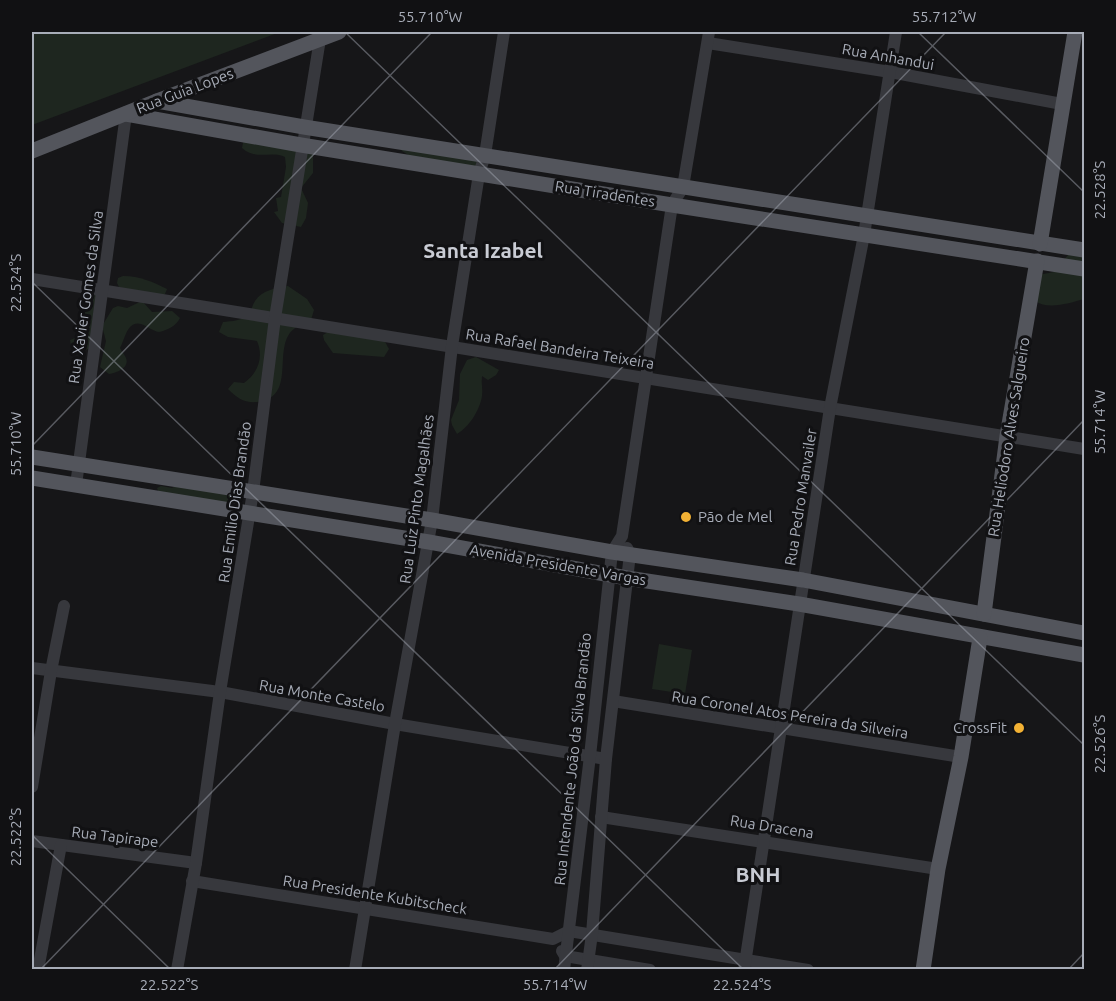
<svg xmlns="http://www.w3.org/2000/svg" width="1116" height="1001" font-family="Ubuntu,sans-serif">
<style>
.green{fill:#1e261f}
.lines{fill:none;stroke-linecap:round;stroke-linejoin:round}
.minor{stroke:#37383d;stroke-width:12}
.major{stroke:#53555c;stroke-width:15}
.ticks{fill:none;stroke:#a8adb8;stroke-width:1.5;stroke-opacity:0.45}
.poi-dot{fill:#f2b134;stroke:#111113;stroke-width:2}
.labels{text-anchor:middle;stroke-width:6;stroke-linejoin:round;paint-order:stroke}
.street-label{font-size:15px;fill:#a8adb8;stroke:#111113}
.poi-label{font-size:15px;fill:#a8adb8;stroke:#111113;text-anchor:start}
.district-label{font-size:21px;font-weight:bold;fill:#c9ccd4;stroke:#111113}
.neatline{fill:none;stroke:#a8adb8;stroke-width:2}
.ticks-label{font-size:15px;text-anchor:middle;fill:#a8adb8}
</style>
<rect width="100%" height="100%" fill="#161618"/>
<!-- green -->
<g class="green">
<polygon points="32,32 280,32 32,125"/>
<path d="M244 138 313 152V173L301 188 308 203 306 218 301 227 282 223 274 212 278 211 276 198 281 197 286 167 285 157C272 150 256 161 242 148Z"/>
<polygon points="399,147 485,155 476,168 410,156 402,151"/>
<path d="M1068 255H1084V299C1070 303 1048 310 1035 301L1038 275 1054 272Z"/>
<path d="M123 276C140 276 153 282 167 289L165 294 151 299 119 287 117 283 118 278Z"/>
<path d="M288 286 307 299 314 310 311 320C303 325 292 327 288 336 276 358 294 398 257 402 244 403 237 398 228 389L234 382 244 383C258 373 264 357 257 341L228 337 219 332 223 322C231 321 243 321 249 314 252 310 252 305 255 301 261 291 277 287 288 286Z"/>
<path d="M91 292 100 297 92 346C85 352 80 353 72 350L70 340 83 335 85 306 82 302C83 296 85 294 91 292Z"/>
<path d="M142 301 152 312 172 311 180 318C176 326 168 330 159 332 152 331 148 326 141 324 127 320 125 340 120 348 122 352 124 354 126 358 130 368 116 373 109 374L100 367 106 341 102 326 113 308 118 306 127 308Z"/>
<polygon points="328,332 384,340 389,349 384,357 333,353 324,340 323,335"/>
<path d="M476 357 499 370 496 375 488 380 482 376C481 383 483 390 482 396 480 410 469 427 457 434L452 425 451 420 459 400 460 374 467 360Z"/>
<polygon points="161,486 172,488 176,486 234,494 237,499 236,504 159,493 157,488"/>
<polygon points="659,644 692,650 685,694 652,689"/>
</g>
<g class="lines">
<!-- minor -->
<g class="minor">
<polyline points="708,43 890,72 1062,104"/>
<polyline points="32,279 1084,449"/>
<polyline points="76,485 126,114"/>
<polyline points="32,668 220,692 395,724 606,759"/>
<polyline points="613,701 961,757"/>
<polyline points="32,787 51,671 64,606"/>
<polyline points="601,817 938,869"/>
<polyline points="32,841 196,863"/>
<polyline points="192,881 553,939 569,931 808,970"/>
<polyline points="562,951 565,956 650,970"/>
<polyline points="38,970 61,845"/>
<polyline points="177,970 196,863 220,692 253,492 275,318 320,39"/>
<polyline points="355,970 395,724 432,520 452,346 479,174 485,155 504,32"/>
<polyline points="564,970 590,756 612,552 622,536 672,205 683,187 709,32"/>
<polyline points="587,970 592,934 606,759 630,554 627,548"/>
<polyline points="744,970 830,408 864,235 896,32"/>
</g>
<!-- major -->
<g class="major">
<polyline points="157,101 304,127 1084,250"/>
<polyline points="126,114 301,145 672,205 1084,269"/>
<polyline points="32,151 157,101 339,32"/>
<polyline points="1040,244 1075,32"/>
<polyline points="32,457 432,520 612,552 803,580 1084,633"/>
<polyline points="32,478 429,542 627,578 799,604 1084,655"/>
<polyline points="984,614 1007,436 1037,261"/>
<polyline points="923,970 938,869 961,757 980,638"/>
</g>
</g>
<!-- ticks -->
<path class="ticks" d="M345 32 1084 745M918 32 1084 192M32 282 744 970M32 446 432 32M32 835 171 970M40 970 946 32M554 970 1084 420M1068 970 1084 953"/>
<!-- markers -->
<g class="poi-dot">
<circle cx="686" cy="517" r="6"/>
<circle cx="1019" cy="728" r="6"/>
</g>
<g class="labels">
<!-- street labels -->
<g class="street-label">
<text transform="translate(888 57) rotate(10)" y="5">Rua Anhandui</text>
<text transform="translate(185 91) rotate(-21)" y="5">Rua Guia Lopes</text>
<text transform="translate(605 194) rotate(9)" y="5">Rua Tiradentes</text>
<text transform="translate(86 297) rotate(-82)" y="5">Rua Xavier Gomes da Silva</text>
<text transform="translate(560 349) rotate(9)" y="5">Rua Rafael Bandeira Teixeira</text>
<text transform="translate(1009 437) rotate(-81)" y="5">Rua Heliodoro Alves Salgueiro</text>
<text transform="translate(801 497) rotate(-81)" y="5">Rua Pedro Manvailer</text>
<text transform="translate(417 499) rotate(-82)" y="5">Rua Luiz Pinto Magalhães</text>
<text transform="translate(235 502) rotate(-82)" y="5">Rua Emilio Dias Brandão</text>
<text transform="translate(558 565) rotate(10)" y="5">Avenida Presidente Vargas</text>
<text transform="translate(322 696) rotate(10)" y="5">Rua Monte Castelo</text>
<text transform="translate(790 715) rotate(9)" y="5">Rua Coronel Atos Pereira da Silveira</text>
<text transform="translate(573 759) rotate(-84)" y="5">Rua Intendente João da Silva Brandão</text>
<text transform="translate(772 827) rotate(9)" y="5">Rua Dracena</text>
<text transform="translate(115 837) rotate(7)" y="5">Rua Tapirape</text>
<text transform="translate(375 895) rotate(9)" y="5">Rua Presidente Kubitscheck</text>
</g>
<!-- poi labels -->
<g class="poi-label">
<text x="698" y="522">Pão de Mel</text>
<text x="1007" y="733" text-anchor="end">CrossFit</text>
</g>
<!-- district labels -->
<g class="district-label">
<text x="483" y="258">Santa Izabel</text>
<text x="758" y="882">BNH</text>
</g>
</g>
<!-- border -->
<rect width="1116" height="1001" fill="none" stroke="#111113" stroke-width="66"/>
<rect x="33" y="33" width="1050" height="935" class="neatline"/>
<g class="ticks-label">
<text x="430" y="22">55.710°W</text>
<text x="944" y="22">55.712°W</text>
<text transform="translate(1100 190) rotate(-90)" y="5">22.528°S</text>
<text transform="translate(16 283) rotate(-90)" y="5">22.524°S</text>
<text transform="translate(1100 422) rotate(-90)" y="5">55.714°W</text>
<text transform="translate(16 444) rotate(-90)" y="5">55.710°W</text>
<text transform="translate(1100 744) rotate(-90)" y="5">22.526°S</text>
<text transform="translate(16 837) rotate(-90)" y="5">22.522°S</text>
<text x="169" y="990">22.522°S</text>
<text x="555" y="990">55.714°W</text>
<text x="742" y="990">22.524°S</text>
</g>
</svg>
